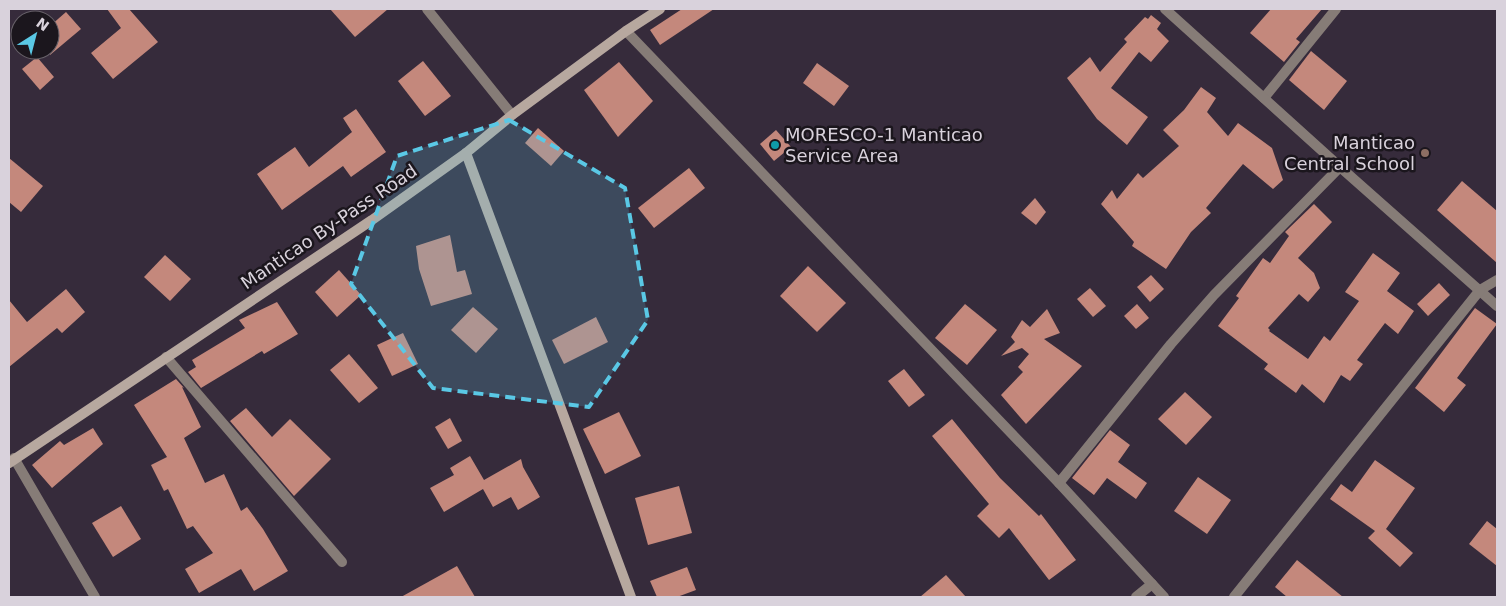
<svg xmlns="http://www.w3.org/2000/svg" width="1506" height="606" font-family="'DejaVu Sans',sans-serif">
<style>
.building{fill:#c4887c}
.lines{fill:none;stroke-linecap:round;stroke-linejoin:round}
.lane{stroke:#867c77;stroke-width:10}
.street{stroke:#867c77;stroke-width:10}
.secondary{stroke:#b7a89f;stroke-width:10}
.marked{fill:#5ac8e5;fill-opacity:0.2;stroke:#5ac8e5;stroke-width:4;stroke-dasharray:10 6;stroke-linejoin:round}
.culture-dot{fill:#0f9aa8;stroke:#1b161d;stroke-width:2}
.education-dot{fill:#8d6e63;stroke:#1b161d;stroke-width:2}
.labels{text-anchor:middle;stroke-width:5;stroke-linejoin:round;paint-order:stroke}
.poi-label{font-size:18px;fill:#d9d2dc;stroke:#1b161d;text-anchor:start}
.street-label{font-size:18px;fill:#d9d2dc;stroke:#1b161d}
</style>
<rect width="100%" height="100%" fill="#362b3b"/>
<!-- building -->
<g class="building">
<polygon points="107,9 129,9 158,42 113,79 91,53 121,28"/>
<polygon points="330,9 388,9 355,37"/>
<polygon points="682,9 714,9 660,45 650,30"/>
<polygon points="1271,9 1322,9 1296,39 1300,42 1284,62 1250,33"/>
<polygon points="66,12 81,29 50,55 50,26"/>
<polygon points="1151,15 1161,23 1157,29 1169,41 1151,62 1139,52 1111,88 1148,117 1127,145 1097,119 1067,78 1090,57 1100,72 1127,42 1124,39 1145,17 1148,19"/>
<polygon points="1311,51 1347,81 1324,110 1289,80"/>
<polygon points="37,57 54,77 40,90 22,69"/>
<polygon points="423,61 451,96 425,116 398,81"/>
<polygon points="619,62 653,101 618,137 584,90"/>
<polygon points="817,63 849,86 834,106 803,83"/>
<polygon points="1201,87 1216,98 1207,112 1228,136 1238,123 1272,148 1283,180 1273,189 1243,164 1206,208 1211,213 1191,232 1166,269 1132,246 1134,242 1101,204 1112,190 1117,199 1138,173 1143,178 1179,146 1163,130 1184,110"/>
<polygon points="356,109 386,152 351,177 343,166 282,210 257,174 295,147 309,167 352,132 343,118"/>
<polygon points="538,128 564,151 551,166 525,143"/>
<polygon points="776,130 791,147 774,161 760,144"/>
<polygon points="9,158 43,186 21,212 9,202"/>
<polygon points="689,168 705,188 654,228 638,208"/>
<polygon points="1462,181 1497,211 1497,263 1437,210"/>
<polygon points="1035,198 1046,212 1036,225 1021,213"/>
<polygon points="1314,204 1332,222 1298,258 1314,273 1320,288 1308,302 1299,294 1268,328 1270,330 1269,331 1308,359 1324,336 1330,341 1359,301 1345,292 1373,253 1400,273 1387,291 1414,311 1398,334 1385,323 1357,360 1363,364 1350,381 1341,375 1324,403 1302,384 1296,393 1264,369 1268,364 1218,326 1239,298 1236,296 1263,258 1270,263 1289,236 1285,232"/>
<polygon points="450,235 457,272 465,270 472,294 431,306 419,269 416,246"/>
<polygon points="165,255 191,279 170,301 144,277"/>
<polygon points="808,266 846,303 817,332 780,296"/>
<polygon points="339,270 361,295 337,317 315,292"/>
<polygon points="1151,275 1164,289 1150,302 1137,287"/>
<polygon points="1439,283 1450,295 1428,316 1417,304"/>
<polygon points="1090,288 1106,306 1093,317 1077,299"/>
<polygon points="66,289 85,312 62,333 57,328 9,367 9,300 27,322"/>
<polygon points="277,302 298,334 264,354 262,351 201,388 188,372 196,367 192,360 245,328 239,320"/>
<polygon points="965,304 997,330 967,365 935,338"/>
<polygon points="1137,304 1149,318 1136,329 1124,316"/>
<polygon points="473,307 498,329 476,353 451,330"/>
<polygon points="1475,308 1497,324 1457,378 1466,385 1444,412 1415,388"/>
<polygon points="1047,309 1060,333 1044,339 1082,366 1026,424 1001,395 1023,372 1018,367 1029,354 1022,348 1001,356 1015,342 1011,337 1022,320 1030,327"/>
<polygon points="596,317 608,342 564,364 552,340"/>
<polygon points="403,333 418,364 392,376 377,345"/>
<polygon points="349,354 378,388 359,403 330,370"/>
<polygon points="904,369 925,395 909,407 888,381"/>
<polygon points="176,379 184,388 182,387 201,427 184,438 205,483 224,474 241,511 247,507 263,529 288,571 254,591 241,569 199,593 185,569 213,553 193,526 187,529 168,489 164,491 151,465 167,457 134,405"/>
<polygon points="1185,392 1212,417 1186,445 1158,419"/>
<polygon points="246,408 272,437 290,419 331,459 294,496 230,421"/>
<polygon points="619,412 641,456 605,474 583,429"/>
<polygon points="450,418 462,441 448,449 435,427"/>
<polygon points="952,419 1000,478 1039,516 1041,514 1076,560 1049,580 1009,528 999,538 977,516 989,504 932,436"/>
<polygon points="93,428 103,444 52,488 32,465 60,441 64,445"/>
<polygon points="1110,430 1130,445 1118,462 1147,483 1136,499 1107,478 1094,495 1072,478"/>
<polygon points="470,456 484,480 521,459 523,467 540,497 518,510 511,497 493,507 483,489 444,512 430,488 454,475 450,468"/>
<polygon points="1375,460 1415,488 1386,529 1413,553 1400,567 1368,538 1375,531 1330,499 1341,484 1352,492"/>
<polygon points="1198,477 1231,500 1207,534 1174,511"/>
<polygon points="679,486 692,533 648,545 635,498"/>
<polygon points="121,506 141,539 113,557 92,523"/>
<polygon points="1487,521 1497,529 1497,566 1469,544"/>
<polygon points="1297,560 1343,597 1287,597 1275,587"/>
<polygon points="457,566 475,597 401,597"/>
<polygon points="687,567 696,590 677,597 657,597 650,581"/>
<polygon points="946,575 966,597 920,597"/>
</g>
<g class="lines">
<!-- lane -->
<g class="lane">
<polyline points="1264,98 1336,9"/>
<polyline points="1480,290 1497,280"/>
</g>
<!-- street -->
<g class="street">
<polyline points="427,9 512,115"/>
<polyline points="1165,9 1340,167 1497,306"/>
<polyline points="626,31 1059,483 1164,597"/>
<polyline points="166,357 342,562"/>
<polyline points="14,458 95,597"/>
<polyline points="1059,483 1171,344 1214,295 1340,167"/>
<polyline points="1136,597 1152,584"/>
<polyline points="1234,597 1480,290"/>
</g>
<!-- secondary -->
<g class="secondary">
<polyline points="466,153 631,597"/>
<polyline points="9,463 372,220 466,153 512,115 626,31 660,9"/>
</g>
</g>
<!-- marked area -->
<path class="marked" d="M509 120 625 188 648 320 589 407 433 388 351 284 397 156Z"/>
<!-- markers -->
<circle class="culture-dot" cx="775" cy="145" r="5"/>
<circle class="education-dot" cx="1425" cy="153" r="5"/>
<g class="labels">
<!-- poi labels -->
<g class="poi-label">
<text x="785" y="141">MORESCO-1 Manticao<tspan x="785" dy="21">Service Area</tspan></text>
<text x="1415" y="149" text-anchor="end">Manticao<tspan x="1415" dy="21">Central School</tspan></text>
</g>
<!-- street labels -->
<g class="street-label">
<text transform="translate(329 227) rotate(-34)" y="6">Manticao By-Pass Road</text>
</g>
</g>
<!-- border -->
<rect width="1506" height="606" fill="none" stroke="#d9d2dc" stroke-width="20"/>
<!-- north arrow -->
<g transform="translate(35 35) rotate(36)"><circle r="24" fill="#1b161d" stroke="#676169"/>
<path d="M0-4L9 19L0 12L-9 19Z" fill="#5ac8e5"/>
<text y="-8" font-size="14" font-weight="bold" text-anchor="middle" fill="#d9d2dc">N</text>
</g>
</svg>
